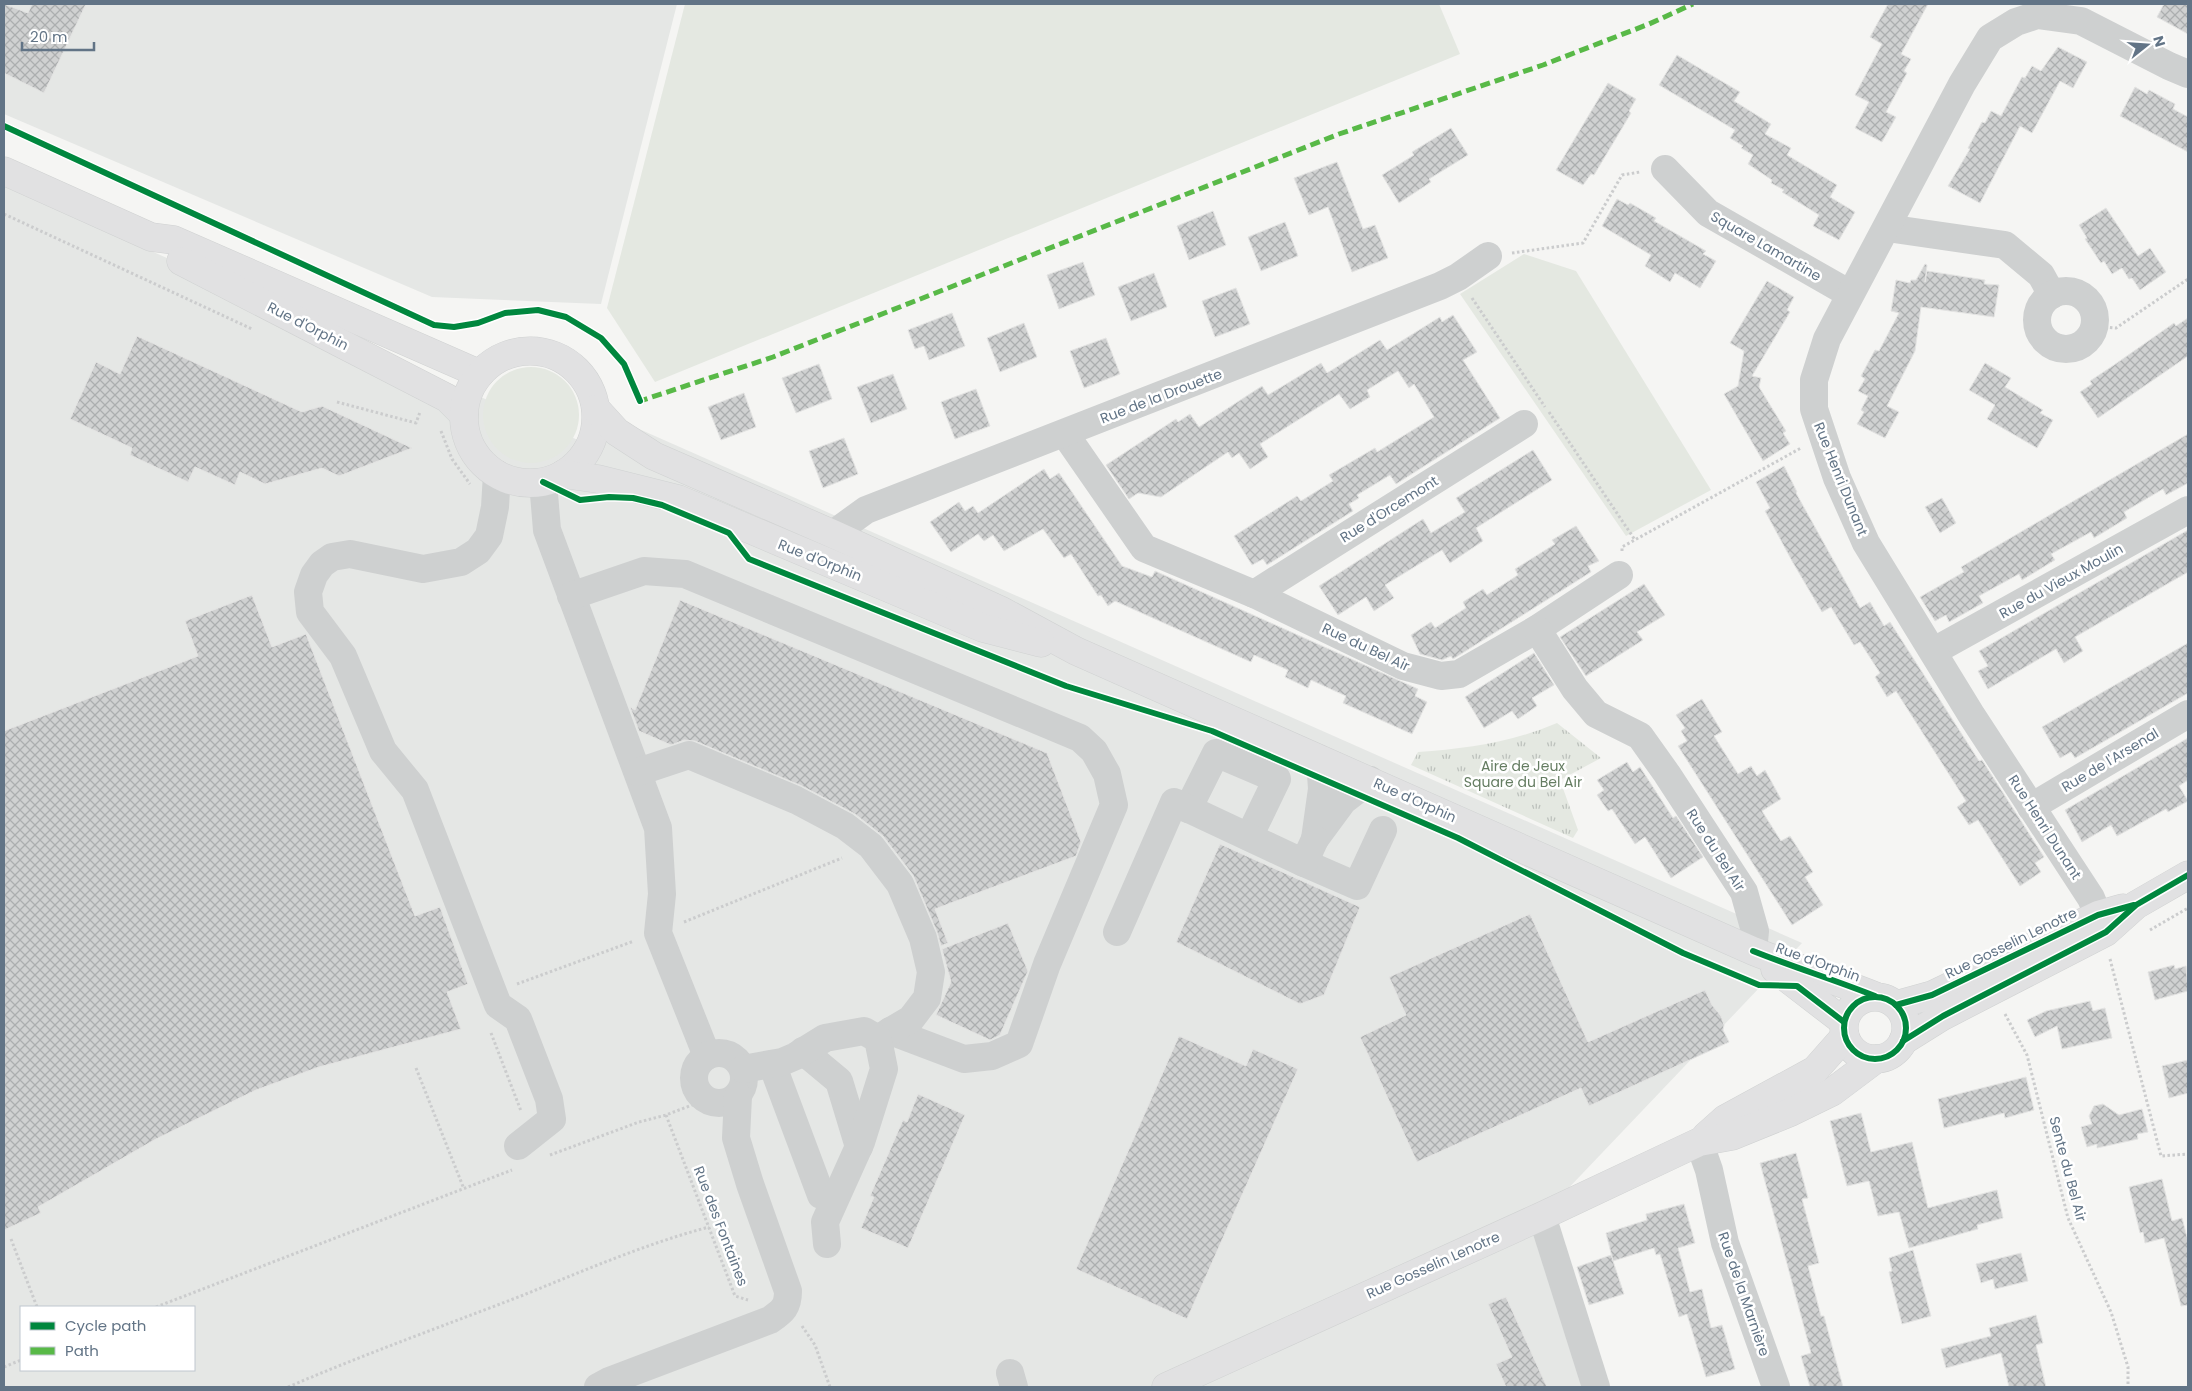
<svg xmlns="http://www.w3.org/2000/svg" width="2192" height="1391" font-family="Poppins,sans-serif">
<style>
.built{fill:#e5e7e5;fill-rule:evenodd}
.green{fill:#e4e8e1}
.park{fill:url(#park-tufts)}
.building{fill:url(#building-cross-hatch);stroke:#e4e4e3}
.lines{fill:none;stroke-linecap:round;stroke-linejoin:round}
.major-casing{stroke:#d0d2d2;stroke-width:29}
.path{stroke:#cbcccd;stroke-width:3;stroke-dasharray:2.5 2.5;stroke-linecap:butt}
.minor{stroke:#ced0d0;stroke-width:28}
.major{stroke:#e1e1e2;stroke-width:28}
.quiet{stroke:#58b947;stroke-width:5;stroke-dasharray:10 5;stroke-linecap:butt}
.cycleway-casing{stroke:#fff;stroke-width:9}
.cycleway{stroke:#00873e;stroke-width:6}
.labels{text-anchor:middle;stroke-width:5;stroke-linejoin:round;paint-order:stroke}
.street-label{font-size:14px;fill:#627486;stroke:#fff}
.park-label{font-size:14px;fill:#657d62;stroke:#fff}
</style>
<defs>
<pattern id="park-tufts" width="24" height="20" patternUnits="userSpaceOnUse" patternTransform="scale(1.25)"><rect width="24" height="20" fill="#e4e8e1"/><path d="M3 7l-1-3M5 7V3M7 7l1-3M15 17l-1-3M17 17v-4M19 17l1-3" fill="none" stroke="#bcc1bc"/></pattern>
<pattern id="building-cross-hatch" width="8" height="8" patternUnits="userSpaceOnUse" patternTransform="scale(1.25)"><rect width="8" height="8" fill="#d0d1d1"/><path d="M0 0l8 8M0 8l8-8" fill="none" stroke="#acaeaf"/></pattern>
</defs>
<rect width="100%" height="100%" fill="#f5f5f3"/>
<!-- built -->
<g class="built">
<polygon points="4,4 677,4 601,304 432,297 4,114"/>
<path d="M4 183 54 208 580 441 621 421 1802 943 1542 1216 1594 1387H4ZM21 1307H194V1370H21Z"/>
</g>
<!-- green -->
<g class="green">
<polygon points="685,4 1439,4 1460,54 655,382 607,308"/>
<polygon points="1524,254 1576,271 1711,490 1626,536 1460,294"/>
<circle cx="531" cy="415" r="48"/>
</g>
<!-- park -->
<path class="park" d="M1557 723 1601 758 1560 780 1578 830 1573 838 1411 765 1418 752C1466 749 1513 742 1557 723Z"/>
<!-- building -->
<g class="building">
<polygon points="4,4 28,13 32,4 86,4 44,93 4,73"/>
<polygon points="1888,4 1928,4 1901,54 1911,59 1904,71 1907,73 1886,112 1896,117 1882,142 1855,128 1869,102 1855,95 1882,44 1870,37"/>
<polygon points="2164,4 2188,4 2188,34 2157,17"/>
<polygon points="2058,47 2087,62 2073,88 2060,81 2032,133 2020,126 1980,203 1948,186 1970,149 1968,148 1982,122 1985,123 1991,111 2001,116 2022,77 2025,78 2032,66 2041,71"/>
<polygon points="1677,55 1740,92 1734,101 1771,124 1765,134 1791,148 1787,155 1837,185 1830,197 1855,212 1839,240 1813,226 1819,215 1782,192 1784,190 1771,183 1772,180 1748,164 1753,155 1741,148 1743,146 1730,138 1735,130 1659,85"/>
<polygon points="1608,83 1636,99 1629,111 1631,113 1594,175 1591,174 1583,185 1556,170"/>
<polygon points="2135,87 2147,94 2149,90 2175,104 2173,109 2188,117 2188,152 2120,116"/>
<polygon points="1451,128 1468,155 1429,179 1431,182 1399,203 1382,175 1414,155 1412,152"/>
<polygon points="1337,162 1363,229 1375,225 1388,258 1352,272 1328,207 1309,215 1294,178"/>
<polygon points="1617,199 1628,205 1630,203 1656,218 1654,221 1706,251 1703,254 1716,261 1700,288 1675,273 1670,282 1645,266 1651,255 1602,226"/>
<polygon points="2106,208 2138,256 2150,248 2166,272 2140,290 2132,278 2129,279 2122,268 2112,274 2104,261 2101,263 2085,239 2087,238 2079,225"/>
<polygon points="1213,211 1226,245 1189,260 1177,226"/>
<polygon points="1285,222 1298,256 1261,271 1248,237"/>
<polygon points="1083,262 1095,295 1059,309 1047,275"/>
<polygon points="1925,264 1927,265 1925,282 1927,271 1985,280 1984,284 1999,285 1994,317 1921,307 1915,351 1887,406 1899,412 1885,438 1857,424 1864,412 1861,410 1868,396 1858,391 1865,379 1861,376 1875,350 1879,351 1899,313 1891,311 1896,280 1910,283 1911,280 1916,280"/>
<polygon points="1154,273 1167,307 1131,321 1118,287"/>
<polygon points="1767,281 1794,297 1787,310 1790,312 1752,376 1761,378 1759,387 1786,431 1783,433 1790,444 1763,461 1724,394 1738,386 1744,351 1730,343"/>
<polygon points="1236,288 1250,324 1215,337 1202,301"/>
<polygon points="952,313 965,346 929,360 924,346 915,349 908,330"/>
<polygon points="1453,315 1477,352 1463,360 1500,418 1396,484 1390,475 1357,495 1359,498 1349,504 1353,511 1267,565 1263,559 1252,565 1234,536 1297,496 1301,501 1333,481 1329,475 1375,448 1377,452 1434,417 1414,384 1409,388 1398,371 1367,390 1370,397 1350,409 1339,394 1260,444 1268,457 1250,469 1239,453 1232,458 1228,452 1161,497 1138,493 1129,499 1106,465 1176,419 1178,422 1190,414 1199,427 1262,386 1268,395 1321,363 1327,373 1380,340 1387,350 1440,317 1442,322"/>
<polygon points="2188,318 2188,356 2098,418 2080,392 2092,384 2090,381 2114,365 2174,323 2176,326"/>
<polygon points="1024,323 1037,357 1000,372 987,338"/>
<polygon points="137,336 302,412 322,406 412,448 339,476 322,468 265,484 240,472 235,485 195,467 188,482 130,455 132,448 70,419 96,362 120,374"/>
<polygon points="1106,338 1120,374 1084,388 1070,351"/>
<polygon points="1985,363 2011,378 2005,387 2043,410 2040,413 2053,420 2037,448 1987,419 1995,405 1969,390"/>
<polygon points="819,364 832,399 796,413 782,378"/>
<polygon points="893,374 907,409 871,423 857,387"/>
<polygon points="976,389 990,426 955,439 941,402"/>
<polygon points="744,393 756,427 721,440 708,407"/>
<polygon points="2188,434 2188,483 2166,495 2163,489 2124,512 2127,518 2094,538 2091,532 2051,554 2055,560 2022,580 2019,574 1979,596 1983,603 1949,622 1946,615 1935,621 1920,597 1964,572 1961,567"/>
<polygon points="844,438 858,474 823,488 809,451"/>
<polygon points="1533,450 1552,480 1476,528 1483,541 1450,563 1442,550 1385,585 1394,598 1374,611 1366,597 1338,615 1319,586 1423,519 1431,533 1465,512 1456,498"/>
<polygon points="1784,466 1797,492 1796,493 1860,608 1870,602 1884,626 1890,622 1979,761 1982,760 2044,857 2035,863 2041,872 2020,886 1978,820 1969,825 1957,807 1966,801 1896,691 1887,697 1875,677 1880,673 1860,642 1854,645 1831,607 1822,612 1792,561 1765,511 1770,508 1756,482"/>
<polygon points="1044,469 1050,479 1059,473 1122,566 1152,577 1155,571 1418,689 1415,696 1427,702 1412,734 1343,703 1346,696 1311,680 1308,688 1285,677 1288,670 1254,655 1251,662 1115,601 1108,606 1101,595 1098,596 1071,554 1064,558 1043,529 1004,551 993,535 984,541 978,534 951,552 930,522 959,502 965,511 973,506 978,513"/>
<polygon points="1942,498 1956,523 1940,533 1925,507"/>
<polygon points="1576,526 1599,561 1588,566 1591,572 1453,659 1451,656 1442,660 1420,654 1411,635 1431,622 1435,628 1466,608 1463,602 1483,589 1487,595 1518,575 1515,569 1555,544 1552,540"/>
<polygon points="2188,530 2188,572 2075,637 2083,651 2064,663 2056,649 1988,689 1978,671 1988,666 1979,651"/>
<polygon points="1644,584 1665,615 1637,632 1643,640 1586,676 1560,637"/>
<polygon points="252,595 272,647 306,634 415,916 440,907 468,984 447,992 461,1029 319,1067 256,1090 156,1139 38,1207 41,1213 4,1230 4,731 198,656 185,621"/>
<polygon points="680,600 1047,753 1081,842 1076,856 935,909 948,943 941,946 937,932 913,875 883,836 855,814 802,786 695,741 684,740 671,745 639,731 630,707 635,710"/>
<polygon points="2188,643 2188,693 2075,758 2071,752 2060,758 2042,727"/>
<polygon points="1534,653 1554,685 1532,698 1537,706 1518,719 1512,711 1484,728 1465,697"/>
<polygon points="1702,699 1722,732 1714,736 1738,774 1751,766 1757,776 1765,770 1781,799 1762,811 1781,841 1790,836 1813,872 1805,877 1823,905 1792,925 1678,746 1687,741 1681,731 1685,728 1676,715"/>
<polygon points="2188,738 2188,780 2179,786 2188,801 2168,812 2166,809 2117,836 2111,825 2082,842 2065,810"/>
<polygon points="1627,762 1633,772 1640,767 1673,818 1676,816 1703,857 1671,878 1645,837 1635,844 1612,809 1608,811 1597,795 1604,790 1597,780"/>
<polygon points="1220,844 1360,907 1324,995 1300,1004 1176,942"/>
<polygon points="1530,914 1588,1042 1705,990 1712,1005 1721,1016 1724,1025 1723,1030 1729,1042 1589,1106 1581,1088 1417,1162 1360,1037 1406,1015 1389,977"/>
<polygon points="1008,923 1028,971 1000,1035 990,1040 936,1015 951,982 942,949"/>
<polygon points="2174,965 2175,969 2186,966 2188,991 2155,1000 2148,972"/>
<polygon points="2090,1001 2093,1011 2105,1008 2112,1038 2062,1049 2057,1026 2035,1037 2027,1020 2046,1011"/>
<polygon points="1179,1036 1246,1066 1253,1049 1298,1069 1187,1319 1076,1269"/>
<polygon points="2188,1060 2188,1093 2169,1098 2162,1066"/>
<polygon points="2026,1077 2034,1110 2005,1118 2004,1113 1944,1128 1938,1099"/>
<polygon points="918,1094 965,1115 908,1248 861,1228 874,1197 870,1196 903,1120 907,1122"/>
<polygon points="2103,1104 2119,1115 2142,1109 2148,1132 2137,1134 2138,1139 2097,1148 2097,1144 2087,1147 2081,1127 2092,1124 2089,1116 2094,1106"/>
<polygon points="1861,1113 1871,1152 1912,1142 1928,1208 1997,1190 2003,1218 1977,1225 1978,1229 1909,1248 1899,1212 1878,1216 1869,1181 1847,1186 1830,1121"/>
<polygon points="1796,1153 1808,1198 1802,1199 1819,1263 1808,1266 1821,1316 1824,1316 1843,1387 1810,1387 1801,1356 1811,1353 1760,1163"/>
<polygon points="2162,1179 2172,1221 2182,1218 2188,1241 2188,1305 2181,1306 2164,1238 2145,1243 2143,1232 2140,1233 2129,1187"/>
<polygon points="1684,1204 1695,1243 1678,1248 1690,1292 1702,1289 1711,1328 1722,1325 1735,1369 1706,1377 1687,1314 1679,1317 1660,1254 1656,1255 1654,1248 1613,1261 1606,1233 1647,1220 1646,1214"/>
<polygon points="1913,1250 1931,1316 1902,1324 1889,1272 1892,1271 1889,1258"/>
<polygon points="2021,1253 2028,1281 1995,1289 1993,1279 1981,1283 1976,1264"/>
<polygon points="1611,1255 1624,1294 1589,1305 1577,1267"/>
<polygon points="1506,1297 1547,1387 1506,1387 1496,1364 1512,1357 1488,1304"/>
<polygon points="2036,1315 2043,1343 2036,1345 2046,1387 2009,1387 2001,1353 1946,1368 1941,1349 1991,1336 1989,1328"/>
</g>
<g class="lines">
<defs>
<g id="major">
<polyline points="4,171 151,237 174,240 480,374"/>
<polyline points="181,261 447,398 464,415"/>
<circle cx="530" cy="417" r="66"/>
<path d="M596 409 617 432 654 456 833 534 1002 611 1076 651 1753 951C1793 967 1835 980 1875 996"/>
<polyline points="563,474 598,479 678,499 983,628 1041,643"/>
<polyline points="1775,969 1844,1022"/>
<circle cx="1875" cy="1028" r="31"/>
<polyline points="1896,1005 1932,995 2098,915 2123,908"/>
<polyline points="1903,1041 1943,1016 2106,932 2136,905 2188,875"/>
<polyline points="1706,1136 1725,1119 1815,1070 1845,1036"/>
<polyline points="1166,1387 1542,1216 1699,1142 1732,1136 1791,1112 1832,1092 1876,1059"/>
</g>
</defs>
<!-- major casing -->
<use href="#major" class="major-casing"/>
<!-- path -->
<g class="path">
<polyline points="4,214 252,329"/>
<polyline points="1512,253 1583,243 1622,175 1640,172"/>
<polyline points="1472,298 1545,407"/>
<polyline points="2095,326 2116,328 2188,279"/>
<polyline points="337,402 416,423 420,412"/>
<polyline points="1549,412 1635,540"/>
<polyline points="441,431 452,459 470,484"/>
<polyline points="1622,551 1622,547 1801,448"/>
<polyline points="684,922 842,858"/>
<polyline points="2150,930 2188,908"/>
<polyline points="2110,959 2161,1156 2188,1154"/>
<polyline points="517,984 634,941"/>
<polyline points="2005,1014 2027,1055 2068,1218 2111,1312 2128,1367 2128,1387"/>
<polyline points="491,1033 521,1111"/>
<polyline points="416,1068 464,1189"/>
<polyline points="666,1115 735,1296 748,1300"/>
<polyline points="550,1155 639,1122 666,1115 705,1100"/>
<polyline points="11,1239 37,1307"/>
<polyline points="156,1307 512,1170"/>
<polyline points="802,1326 815,1345 830,1387"/>
<polyline points="4,1367 21,1360"/>
<path d="M288 1387C365 1354 443 1326 521 1296 583 1271 645 1244 709 1227"/>
</g>
<!-- minor -->
<g class="minor">
<polyline points="1665,169 1708,213 1850,294"/>
<polyline points="1887,228 2005,245 2041,275 2052,295"/>
<circle cx="2066" cy="320" r="29"/>
<polyline points="1065,434 1144,548 1254,594 1403,666 1441,676 1459,674 1537,629 1619,575"/>
<polyline points="497,474 495,507 489,536 478,551 461,562 423,569 350,554 332,557 322,564 314,575 308,592 310,612 343,656 383,751 415,790 498,1005 518,1019 549,1099 552,1119 518,1146"/>
<polyline points="543,482 547,530 658,828 662,894 658,933 707,1056"/>
<polyline points="833,534 866,510 1440,286 1458,277 1488,256"/>
<polyline points="1254,594 1524,424"/>
<polyline points="571,596 644,571 685,574 1080,738 1094,751 1107,774 1114,805 1047,964 1019,1044 992,1056 964,1059 890,1031"/>
<polyline points="1537,629 1575,689 1596,714 1640,736 1667,774 1744,892 1755,931 1753,951"/>
<polyline points="1934,651 2188,510"/>
<polyline points="1320,759 1322,789 1315,839 1343,801 1370,780"/>
<polyline points="638,772 689,755 796,800 845,826 871,846 900,884 923,938 931,972 927,998 911,1019 879,1038"/>
<polyline points="2031,807 2188,714"/>
<polyline points="1188,809 1216,753 1277,779 1249,837"/>
<polyline points="1304,863 1357,886 1383,830"/>
<polyline points="1117,932 1174,802 1304,863 1315,839"/>
<polyline points="2082,934 2098,915 2091,898 1972,716 1866,543 1837,478 1814,409 1814,380 1827,339 1962,84 1990,38 2016,22 2037,15 2081,21 2169,66 2188,74"/>
<polyline points="803,1051 839,1081 859,1147"/>
<circle cx="719" cy="1078" r="25"/>
<polyline points="772,1064 821,1195 834,1200"/>
<polyline points="743,1069 782,1062 796,1056 825,1038 864,1031 878,1039 884,1069 861,1142 825,1222 827,1244"/>
<polyline points="1699,1142 1709,1170 1725,1243 1776,1387"/>
<polyline points="1542,1216 1596,1387"/>
<polyline points="1010,1373 1014,1387"/>
<path d="M598 1387 609 1381 770 1320C783 1311 788 1307 788 1291L750 1184 736 1138 738 1096"/>
</g>
<!-- major -->
<use href="#major" class="major"/>
<!-- quiet -->
<polyline class="quiet" points="639,399 640,401 773,357 1339,134 1543,65 1649,24 1693,4"/>
<defs>
<g id="cycleway">
<polyline points="4,126 434,325 454,327 478,323 505,313 538,310 566,317 601,338 624,364 640,401"/>
<polyline points="543,482 580,500 609,497 633,498 662,505 729,533 749,559 1066,686 1212,731 1458,838 1683,953 1759,985 1797,986 1844,1022"/>
<path d="M1753 951C1793 967 1835 980 1875 996"/>
<circle cx="1875" cy="1028" r="31"/>
<polyline points="1896,1005 1932,995 2098,915 2134,905"/>
<polyline points="1903,1041 1943,1016 2106,932 2136,905 2188,875"/>
</g>
</defs>
<!-- cycleway casing -->
<use href="#cycleway" class="cycleway-casing"/>
<!-- cycleway -->
<use href="#cycleway" class="cycleway"/>
</g>
<g class="labels">
<!-- street labels -->
<g class="street-label">
<text transform="translate(1766 246) rotate(30)" y="5">Square Lamartine</text>
<text transform="translate(308 326) rotate(27)" y="5">Rue d'Orphin</text>
<text transform="translate(1161 396) rotate(-21)" y="5">Rue de la Drouette</text>
<text transform="translate(1841 479) rotate(68)" y="5">Rue Henri Dunant</text>
<text transform="translate(1389 509) rotate(-32)" y="5">Rue d'Orcemont</text>
<text transform="translate(820 560) rotate(22)" y="5">Rue d'Orphin</text>
<text transform="translate(2061 581) rotate(-29)" y="5">Rue du Vieux Moulin</text>
<text transform="translate(1366 647) rotate(25)" y="5">Rue du Bel Air</text>
<text transform="translate(2110 760) rotate(-31)" y="5">Rue de l'Arsenal</text>
<text transform="translate(1415 800) rotate(24)" y="5">Rue d'Orphin</text>
<text transform="translate(2045 827) rotate(57)" y="5">Rue Henri Dunant</text>
<text transform="translate(1716 850) rotate(57)" y="5">Rue du Bel Air</text>
<text transform="translate(2011 943) rotate(-26)" y="5">Rue Gosselin Lenotre</text>
<text transform="translate(1818 962) rotate(20)" y="5">Rue d'Orphin</text>
<text transform="translate(2068 1169) rotate(75)" y="5">Sente du Bel Air</text>
<text transform="translate(721 1226) rotate(69)" y="5">Rue des Fontaines</text>
<text transform="translate(1433 1265) rotate(-24)" y="5">Rue Gosselin Lenotre</text>
<text transform="translate(1744 1294) rotate(71)" y="5">Rue de la Marnière</text>
</g>
<!-- park labels -->
<g class="park-label">
<text x="1523" y="771">Aire de Jeux<tspan x="1523" dy="16">Square du Bel Air</tspan></text>
</g>
</g>
<!-- border -->
<rect width="2192" height="1391" fill="none" stroke="#627486" stroke-width="10"/>
<!-- legend -->
<rect x="20" y="1306" width="175" height="65" fill="#ffffff" stroke="#c0c7cf"/>
<rect x="30" y="1322" width="25" height="8" fill="#00873e" stroke="#c0c7cf"/>
<text x="65" y="1331" font-size="15" fill="#627486">Cycle path</text>
<rect x="30" y="1347" width="25" height="8" fill="#58b947" stroke="#c0c7cf"/>
<text x="65" y="1356" font-size="15" fill="#627486">Path</text>
<!-- north arrow -->
<g transform="translate(2147 45) rotate(73)" stroke="#ffffff" stroke-width="4" paint-order="stroke">
<path d="M0-4L9 19L0 12L-9 19Z" fill="#627486"/>
<text y="-8" font-size="14" font-weight="bold" text-anchor="middle" fill="#627486">N</text>
</g>
<!-- scale -->
<path d="M22 42v8h72v-8" fill="none" stroke="#627486" stroke-width="2.5"/>
<text x="30" y="42" font-size="15" fill="#627486" stroke="#ffffff" stroke-width="4" paint-order="stroke">20 m</text>
</svg>
